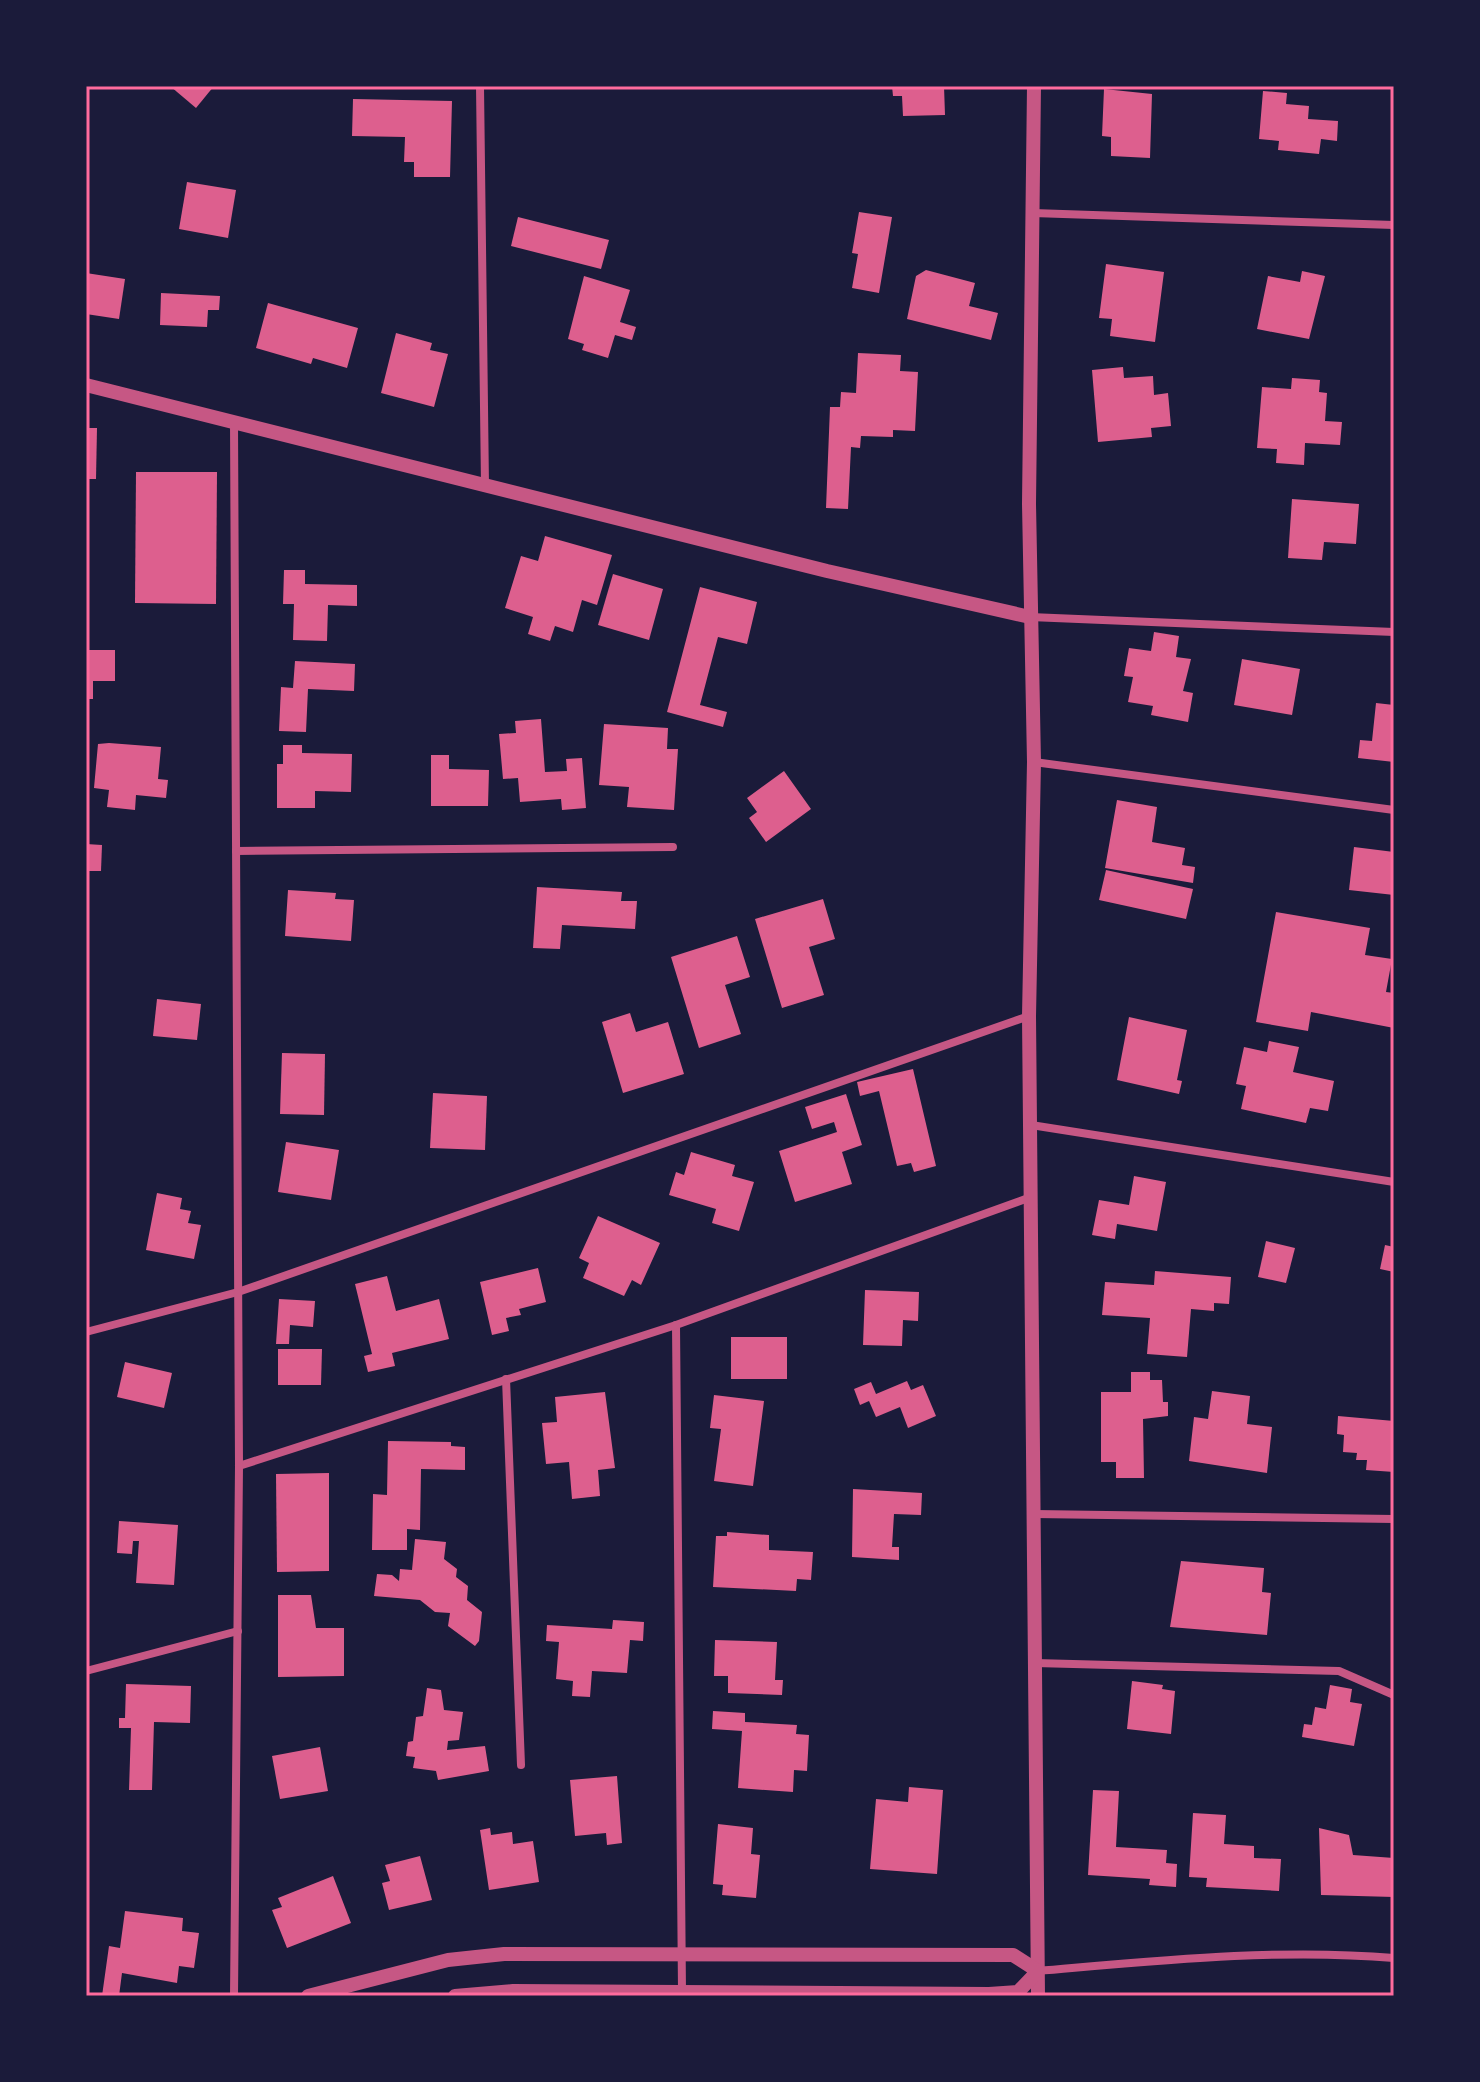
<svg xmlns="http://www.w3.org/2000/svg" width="1480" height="2082" font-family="'Source Sans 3',sans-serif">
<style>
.building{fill:#dd5f8e}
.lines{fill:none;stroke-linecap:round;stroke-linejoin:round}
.minor{stroke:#c65784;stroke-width:8}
.tertiary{stroke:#c65784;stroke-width:14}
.neatline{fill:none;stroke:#ff6b9d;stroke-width:3}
</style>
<rect width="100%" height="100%" fill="#1b1b3a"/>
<!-- building -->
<g class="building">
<polygon points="170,86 214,86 196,108"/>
<polygon points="892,86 944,86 945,115 903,116 902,96 893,96"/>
<polygon points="1104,89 1152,94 1150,158 1111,156 1111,137 1102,136"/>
<polygon points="1263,91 1287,93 1286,104 1309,106 1308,119 1338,121 1337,141 1321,139 1319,154 1278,150 1279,141 1259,139"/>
<polygon points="353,99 452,101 450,177 414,177 414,162 404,162 405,137 352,136"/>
<polygon points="187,182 236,190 228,238 179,229"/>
<polygon points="859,212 892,217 879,293 852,288 858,254 852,253"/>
<polygon points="518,217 609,240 601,269 511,246"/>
<polygon points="1106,264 1164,272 1155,342 1110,336 1112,319 1099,318"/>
<polygon points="926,270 975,283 969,306 998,313 991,340 907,319 916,276"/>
<polygon points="1302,271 1325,276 1309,339 1257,329 1268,276 1300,282"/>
<polygon points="86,273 125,279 119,319 86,314"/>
<polygon points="584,276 630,290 620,322 636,327 632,340 615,335 608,358 582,350 584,344 568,339"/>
<polygon points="161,293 220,296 219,310 208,310 207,327 160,325"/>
<polygon points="268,303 358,328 347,368 313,358 311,364 256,348"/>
<polygon points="396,333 432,343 430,350 448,354 434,407 381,393"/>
<polygon points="858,353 901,355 900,371 918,372 915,431 893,430 893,437 861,436 860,448 851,447 848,509 826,508 830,407 840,407 841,392 856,393"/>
<polygon points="1123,367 1124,378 1153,376 1154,395 1168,393 1171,426 1151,428 1152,437 1098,442 1092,370"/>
<polygon points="1292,378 1320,380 1319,392 1327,393 1325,421 1342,422 1340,445 1305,443 1304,465 1276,463 1277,449 1257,448 1262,387 1291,389"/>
<polygon points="86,428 97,428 96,479 86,479"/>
<polygon points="136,472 217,472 216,604 135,603"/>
<polygon points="1292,499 1359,504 1356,544 1324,542 1322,560 1288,558"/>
<polygon points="545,536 612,555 597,605 582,600 573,632 555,626 550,641 528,634 533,617 505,608 521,556 538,561"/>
<polygon points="284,570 305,570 305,584 357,585 357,606 328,605 327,641 293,640 294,604 283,604"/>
<polygon points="613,574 663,589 649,640 598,625"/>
<polygon points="700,587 757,602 747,644 718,637 700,705 727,712 723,727 667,712"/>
<polygon points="1154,632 1179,636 1176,657 1191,659 1183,691 1193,693 1188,722 1151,715 1153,706 1128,702 1133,677 1124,676 1129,648 1151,651"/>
<polygon points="86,650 115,650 115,681 93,681 93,699 86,699"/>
<polygon points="1242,659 1300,669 1292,715 1234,705"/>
<polygon points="295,661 355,664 354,691 308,689 306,732 279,731 281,687 293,688"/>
<polygon points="1376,703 1394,705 1394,762 1358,758 1360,740 1372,741"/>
<polygon points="541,719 545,772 567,771 566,759 582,758 586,808 562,810 561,799 520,802 518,778 503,779 499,734 516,733 515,721"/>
<polygon points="604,724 668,728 667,749 678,749 674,810 627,807 629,787 599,785"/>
<polygon points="109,743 161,747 158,779 168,780 166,798 136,795 135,810 107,807 109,790 94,788 98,744"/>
<polygon points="283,745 302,745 302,753 352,754 351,792 315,791 315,808 277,808 277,764 283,764"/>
<polygon points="431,755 449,755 449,769 489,770 488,806 431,806"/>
<polygon points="784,771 811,809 766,842 749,818 757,812 747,798"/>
<polygon points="1117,800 1157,807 1152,842 1185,848 1182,865 1195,867 1193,883 1105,868"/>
<polygon points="86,844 102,845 101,871 86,871"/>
<polygon points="1354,847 1394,852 1394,895 1349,890"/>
<polygon points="1106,870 1193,889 1186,919 1099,900"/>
<polygon points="537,887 622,892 621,901 637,901 635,929 562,925 560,949 533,948"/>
<polygon points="288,890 336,893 335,899 354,900 351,941 285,936"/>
<polygon points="823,899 835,939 809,947 824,995 782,1008 755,919"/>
<polygon points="1276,912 1370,928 1365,955 1392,959 1386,992 1394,993 1394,1028 1311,1012 1308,1031 1256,1022"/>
<polygon points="737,936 750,977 725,985 741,1034 699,1048 671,957"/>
<polygon points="157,999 201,1004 197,1040 153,1036"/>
<polygon points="630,1013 636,1032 668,1022 684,1074 623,1093 602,1022"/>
<polygon points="1129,1017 1187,1030 1177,1080 1182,1081 1179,1094 1117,1080"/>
<polygon points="1269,1041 1299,1047 1293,1072 1334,1081 1328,1111 1310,1108 1306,1123 1241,1109 1246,1086 1236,1084 1244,1047 1267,1052"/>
<polygon points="282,1053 325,1054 324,1115 280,1114"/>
<polygon points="913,1069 936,1166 914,1172 911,1163 897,1166 879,1091 860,1096 857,1082"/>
<polygon points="433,1093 487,1096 485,1150 430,1148"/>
<polygon points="846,1094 862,1145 842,1152 852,1184 795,1202 779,1151 837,1132 834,1122 812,1129 805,1107"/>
<polygon points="286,1142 339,1150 331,1200 278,1192"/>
<polygon points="691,1152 735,1165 732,1176 754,1182 739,1231 712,1223 716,1209 669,1195 676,1172 684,1175"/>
<polygon points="1134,1176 1166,1182 1157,1231 1117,1224 1115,1239 1092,1235 1099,1200 1129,1205"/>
<polygon points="157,1193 182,1198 180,1209 191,1211 188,1223 201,1225 194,1259 146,1250"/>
<polygon points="598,1216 660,1243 641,1285 632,1280 624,1296 583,1278 589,1263 579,1258"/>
<polygon points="1266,1241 1295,1248 1286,1283 1258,1277"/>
<polygon points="1385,1245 1394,1247 1394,1272 1380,1269"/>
<polygon points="538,1268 546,1302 519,1309 521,1315 506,1318 509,1331 492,1335 480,1282"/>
<polygon points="1155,1271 1231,1277 1229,1304 1214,1303 1214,1311 1191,1309 1187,1357 1147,1354 1150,1318 1102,1315 1105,1282 1154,1285"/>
<polygon points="387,1276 396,1311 439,1299 449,1339 392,1353 395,1366 368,1372 364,1356 372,1354 355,1284"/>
<polygon points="865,1290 919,1292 918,1321 903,1320 902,1346 863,1345"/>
<polygon points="279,1299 315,1301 313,1327 290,1325 289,1344 276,1344"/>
<rect x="731" y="1337" width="56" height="42"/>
<polygon points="278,1349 322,1349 321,1385 278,1385"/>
<polygon points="125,1362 172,1373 164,1408 117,1397"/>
<polygon points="1131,1372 1150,1372 1150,1380 1162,1380 1163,1402 1168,1402 1168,1416 1143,1419 1144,1478 1116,1478 1116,1462 1101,1462 1101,1392 1131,1392"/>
<polygon points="907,1381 911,1390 923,1385 936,1416 908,1428 900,1407 876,1417 869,1401 860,1405 854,1389 871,1382 876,1394"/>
<polygon points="1212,1391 1250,1396 1247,1424 1272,1427 1267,1473 1189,1461 1194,1417 1208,1419"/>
<polygon points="605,1392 615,1468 598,1470 600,1496 572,1499 569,1462 546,1464 542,1423 557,1422 555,1397"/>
<polygon points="714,1395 764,1401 753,1486 714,1481 721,1429 710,1428"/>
<polygon points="1338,1416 1394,1421 1394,1472 1366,1470 1367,1460 1356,1460 1357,1453 1343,1452 1344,1435 1337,1434"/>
<polygon points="388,1441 451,1442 451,1446 465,1447 465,1470 421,1469 420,1530 407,1529 407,1550 372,1550 373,1494 387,1495"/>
<polygon points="329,1473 329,1571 277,1572 276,1474"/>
<polygon points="853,1489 922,1493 921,1515 894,1514 892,1547 899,1547 899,1560 852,1557"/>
<polygon points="119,1521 178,1525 174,1585 136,1583 139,1541 133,1541 132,1554 117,1553"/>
<polygon points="727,1532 769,1535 769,1550 813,1552 811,1580 797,1579 796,1591 713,1587 716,1536 727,1536"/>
<polygon points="415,1539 446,1542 444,1559 457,1569 456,1577 468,1586 467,1600 482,1612 479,1641 475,1646 448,1626 450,1613 435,1612 420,1600 374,1596 377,1574 392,1575 399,1581 400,1569 412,1570"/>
<polygon points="1181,1561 1264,1568 1262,1592 1271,1593 1267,1635 1170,1627"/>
<polygon points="278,1595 311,1595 316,1628 344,1628 344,1676 278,1677"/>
<polygon points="613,1620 644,1622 643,1641 630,1640 627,1673 592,1671 590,1697 572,1696 573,1681 556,1679 559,1642 546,1641 547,1625 612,1629"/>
<polygon points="715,1640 777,1642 775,1680 783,1680 782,1695 728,1693 728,1676 714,1676"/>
<polygon points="1132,1681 1163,1685 1162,1689 1175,1691 1171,1734 1127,1729"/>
<polygon points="126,1684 191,1686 190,1723 154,1722 152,1790 129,1790 131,1728 119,1728 119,1718 125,1718"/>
<polygon points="1330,1685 1352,1689 1350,1702 1362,1704 1354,1746 1302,1737 1304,1724 1312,1725 1315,1707 1326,1709"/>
<polygon points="427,1688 441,1690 444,1710 463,1712 459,1740 448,1741 447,1750 485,1746 489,1771 438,1780 436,1771 413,1768 415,1757 406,1756 408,1742 413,1741 416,1717 423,1716"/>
<polygon points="713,1711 745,1713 745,1722 797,1725 796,1734 809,1735 807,1771 794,1770 793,1792 738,1788 742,1731 712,1729"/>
<polygon points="320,1747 328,1791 280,1799 272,1756"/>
<polygon points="617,1776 622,1843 607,1845 606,1833 575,1836 570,1780"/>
<polygon points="909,1787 943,1790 937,1874 870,1869 876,1799 908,1802"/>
<polygon points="1093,1790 1119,1791 1116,1847 1167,1850 1166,1863 1177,1864 1176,1887 1149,1885 1150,1879 1088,1875"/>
<polygon points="1193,1813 1226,1815 1224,1844 1254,1846 1254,1858 1281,1859 1279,1891 1206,1887 1207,1878 1189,1877"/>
<polygon points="718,1824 753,1828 751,1854 760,1855 756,1898 722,1895 723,1885 713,1884"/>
<polygon points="490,1828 491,1835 512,1832 513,1844 533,1841 539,1882 489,1890 480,1830"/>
<polygon points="1319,1828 1349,1835 1353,1855 1394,1858 1394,1897 1321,1895"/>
<polygon points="420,1856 432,1900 389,1910 382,1883 390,1881 385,1865"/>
<polygon points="333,1876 351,1923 287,1948 272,1910 282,1907 278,1898"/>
<polygon points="125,1911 183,1918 182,1931 199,1933 194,1968 179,1966 177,1983 122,1973 119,1996 102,1996 109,1946 120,1948"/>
</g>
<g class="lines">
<!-- minor -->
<g class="minor">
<polyline points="480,86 485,486"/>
<polyline points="1033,213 1394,225"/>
<polyline points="1030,617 1394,632"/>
<polyline points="1034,762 1394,810"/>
<polyline points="236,851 673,847"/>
<polyline points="1031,1125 1394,1182"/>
<polyline points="676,1325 682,1991"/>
<polyline points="86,1332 238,1292 1029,1016"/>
<polyline points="506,1379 521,1765"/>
<polyline points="239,1466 676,1325 1031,1197"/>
<polyline points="1034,1514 1394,1519"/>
<polyline points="1035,1663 1339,1671 1394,1695"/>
<polyline points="86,1671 238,1631"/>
<path d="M1038 1971C1155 1961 1276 1948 1394 1958"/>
<polyline points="234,1996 239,1466 234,422"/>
</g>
<!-- tertiary -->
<g class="tertiary">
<polyline points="1034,86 1029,504 1034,762 1029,1016 1038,1996"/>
<polyline points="86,385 827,571 1030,617"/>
<polyline points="308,1996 448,1960 504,1954 1013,1955 1038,1971 1018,1992 989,1994 513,1991 455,1996"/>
</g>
</g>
<!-- border -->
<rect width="1480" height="2082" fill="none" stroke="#1b1b3a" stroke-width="176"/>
<rect x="88" y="88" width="1304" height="1906" class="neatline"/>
</svg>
